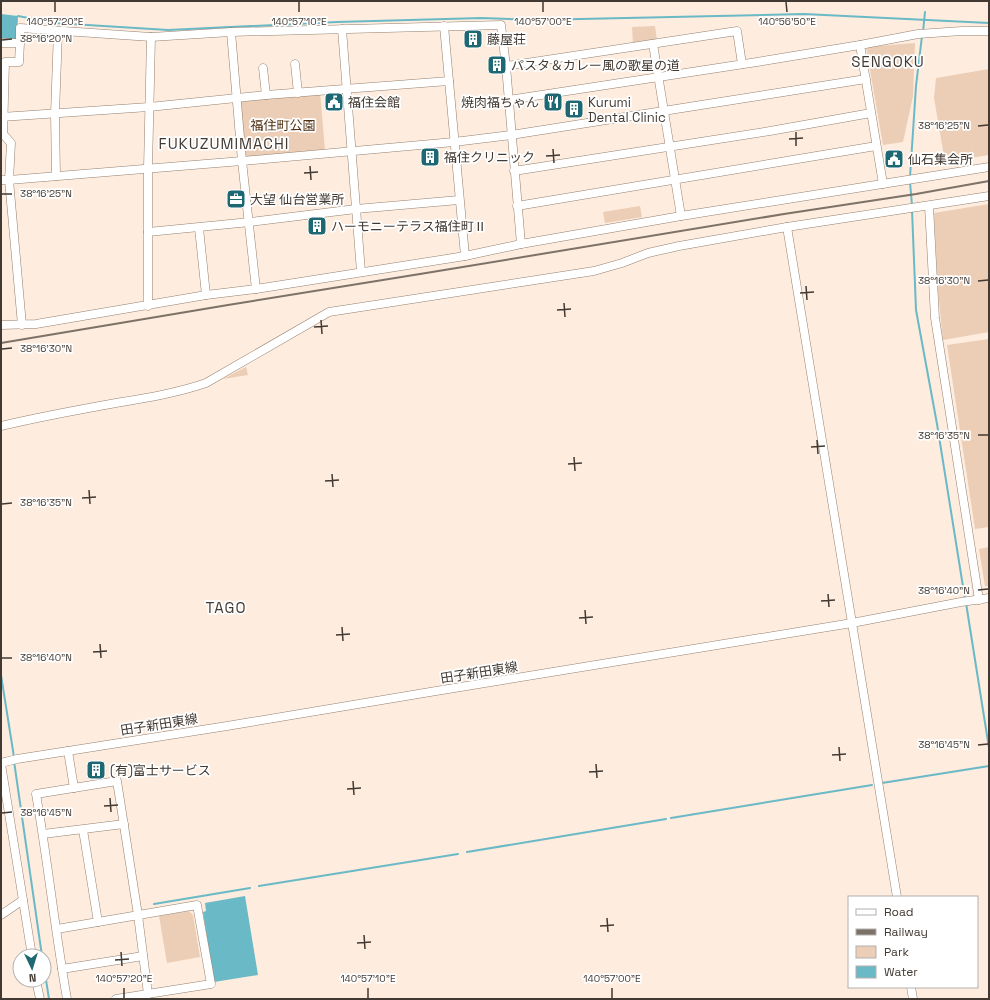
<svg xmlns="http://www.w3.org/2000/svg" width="990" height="1000" font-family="'Space Grotesk','Noto Sans JP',sans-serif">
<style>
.green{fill:#eccdb5}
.water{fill:#6ab9c6}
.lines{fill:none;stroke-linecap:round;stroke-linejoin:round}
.stream{stroke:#6ab9c6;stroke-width:2}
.minor-casing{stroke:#948070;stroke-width:9}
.minor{stroke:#fff;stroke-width:8}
.rail{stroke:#7d7268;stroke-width:2}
.ticks{fill:none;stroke:#413932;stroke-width:1.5}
.labels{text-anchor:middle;stroke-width:3.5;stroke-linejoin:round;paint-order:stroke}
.poi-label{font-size:13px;fill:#413932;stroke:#fff;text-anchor:start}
.park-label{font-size:13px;fill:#502f0f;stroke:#fff}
.street-label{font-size:13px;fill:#413932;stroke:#fff}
.quarter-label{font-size:15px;letter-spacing:1px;fill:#413932;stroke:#fff}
.ticks-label{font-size:10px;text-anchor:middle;fill:#413932;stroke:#fff;stroke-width:3.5;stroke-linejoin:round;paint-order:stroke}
</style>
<rect width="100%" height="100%" fill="#feecde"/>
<!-- green -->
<g class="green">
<polygon points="655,26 657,41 633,44 632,27"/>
<polygon points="915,43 913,96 903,142 883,145 866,47"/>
<polygon points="989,69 989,155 945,162 934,98 936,78"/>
<polygon points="320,92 325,150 246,157 240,100"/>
<polygon points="989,204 989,332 943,340 938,291 934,213"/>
<polygon points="640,206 642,217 605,223 603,212"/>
<polygon points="989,339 989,527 975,529 947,345"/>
<polygon points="246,367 248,375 223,379"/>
<polygon points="989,547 989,586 985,586 979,549"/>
<polygon points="189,911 193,915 200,957 167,963 159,916"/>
</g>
<!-- water -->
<g class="water">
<polygon points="1,14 18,16 17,39 1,38"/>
<polygon points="245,896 258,975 214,982 203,912 206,911 205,903"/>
</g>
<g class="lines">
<!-- stream -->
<g class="stream">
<polyline points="18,16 55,23 168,30 337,22 482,18 534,20 804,14 989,23"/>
<polyline points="923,32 925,12"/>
<polyline points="910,177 916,86 922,36"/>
<polyline points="910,182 912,205"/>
<polyline points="912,210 916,310 937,424 965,599"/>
<polyline points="966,603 989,748"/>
<polyline points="1,675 14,757"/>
<polyline points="14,761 42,956"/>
<polyline points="882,783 989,766"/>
<polyline points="671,818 872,785"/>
<polyline points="467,852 666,819"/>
<polyline points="259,886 458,854"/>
<polyline points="154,904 250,888"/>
<polyline points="44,967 49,999"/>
</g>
<defs>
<g id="minor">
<polyline points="444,26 465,256"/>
<polyline points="342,29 361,272"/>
<polyline points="231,32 242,161 256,289"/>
<polyline points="1,43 20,43 20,28 151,37 231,32 501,25 506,66 521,244"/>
<polyline points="20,43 19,62 5,62 3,134 11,143 9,180 242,161 454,142 511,135 866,79"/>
<polyline points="653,44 681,216"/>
<polyline points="860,45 883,184"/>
<polyline points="295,64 298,93"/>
<polyline points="506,66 737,31 742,64"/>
<polyline points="263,68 266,95"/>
<polyline points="508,100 757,62 860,45 918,34 962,31 989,31"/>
<polyline points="1,117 149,107 266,95 449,81"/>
<polyline points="514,171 770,131 871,113"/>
<polyline points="56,176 55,114 58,31"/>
<polyline points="1,180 9,180 22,325"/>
<polyline points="517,206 876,146"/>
<polyline points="929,206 935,318 979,600"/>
<polyline points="787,227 897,897"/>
<polyline points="199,228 206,295"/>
<polyline points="148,232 250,222 356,209 459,200"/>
<polyline points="148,306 148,168 151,37"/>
<polyline points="1,325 36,324 206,295 256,289 465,256 521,244 681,216 989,167"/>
<path d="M1 426C39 417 77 410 116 403 146 398 177 393 206 383L329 312 594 271 622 263 648 253 679 246 787 227 989 196"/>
<polyline points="68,751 74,788"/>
<polyline points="1,763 17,759 227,726 436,691 852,623 961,602 989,598"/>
<polyline points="1,764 32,956"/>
<polyline points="83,830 98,922"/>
<polyline points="43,834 124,824"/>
<polyline points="1,915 23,900"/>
<polyline points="57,929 197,905 211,984 116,999"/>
<polyline points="62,969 143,956"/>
<polyline points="36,980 40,999"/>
<polyline points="911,987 913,999"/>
<path d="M67 999C55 931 48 862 36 794L117 781 138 915 148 994"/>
</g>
</defs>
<!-- minor casing -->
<use href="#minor" class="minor-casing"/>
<!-- minor -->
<use href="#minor" class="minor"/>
<!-- rail -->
<polyline class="rail" points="1,343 228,305 420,274 784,214 916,194 989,181"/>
</g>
<!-- ticks -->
<path class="ticks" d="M55 2V12M299 2V12M543 2V12M786 2 787 12M2 40 12 39M978 126 988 125M796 132V146M789 139 803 138M553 149 554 163M546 156 560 155M310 166 311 180M304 173 318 172M2 194H12M978 281 988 280M806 286 807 300M800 293 814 292M564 303 565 317M557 310 571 309M321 320 322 334M314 327 328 326M2 349 12 348M978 435H988M817 440 818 454M811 447 825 446M574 457 575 471M568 464 582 463M332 474 333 487M325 481 339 480M89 490 90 504M82 498 96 497M2 504 12 503M978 590 988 589M828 594 829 607M821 601 835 600M585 610 586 624M579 618 593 617M342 627 343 641M336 635 350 634M100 644 101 658M93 652 107 651M2 658H12M978 745 988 744M839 747 840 761M832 755 846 754M596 764 597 778M589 772 603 771M353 781 354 795M347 789 361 788M110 798 111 812M104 806 118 805M2 813 12 812M607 918 608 932M600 926 614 925M364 935 365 949M357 943 371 942M121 952 122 966M115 960 129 959M124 988V998M368 988V998M612 988V998"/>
<!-- icons -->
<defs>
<symbol id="building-square" viewBox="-11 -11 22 22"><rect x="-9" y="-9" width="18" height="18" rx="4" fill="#1e6873" stroke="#fff"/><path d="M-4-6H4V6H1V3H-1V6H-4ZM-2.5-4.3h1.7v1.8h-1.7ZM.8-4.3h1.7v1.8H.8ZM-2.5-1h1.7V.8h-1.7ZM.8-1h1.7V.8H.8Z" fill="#fff"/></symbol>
<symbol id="civic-square" viewBox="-11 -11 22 22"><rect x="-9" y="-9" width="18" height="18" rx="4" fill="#1e6873" stroke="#fff"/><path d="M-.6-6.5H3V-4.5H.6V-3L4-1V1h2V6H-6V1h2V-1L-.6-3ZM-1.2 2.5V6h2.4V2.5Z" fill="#fff"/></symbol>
<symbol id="restaurant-square" viewBox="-11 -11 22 22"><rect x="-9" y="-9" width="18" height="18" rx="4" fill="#1e6873" stroke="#fff"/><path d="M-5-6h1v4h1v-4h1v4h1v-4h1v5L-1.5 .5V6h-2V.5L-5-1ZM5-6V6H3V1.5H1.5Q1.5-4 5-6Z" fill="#fff"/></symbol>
<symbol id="office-square" viewBox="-11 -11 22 22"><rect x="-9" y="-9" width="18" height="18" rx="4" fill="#1e6873" stroke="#fff"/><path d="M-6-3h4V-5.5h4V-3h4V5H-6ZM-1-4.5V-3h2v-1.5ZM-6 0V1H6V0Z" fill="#fff"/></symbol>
</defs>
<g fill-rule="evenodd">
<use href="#building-square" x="462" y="28" width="22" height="22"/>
<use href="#building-square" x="486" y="54" width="22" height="22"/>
<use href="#civic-square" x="323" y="91" width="22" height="22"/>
<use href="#restaurant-square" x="542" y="91" width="22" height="22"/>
<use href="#building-square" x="563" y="98" width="22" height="22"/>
<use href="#building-square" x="419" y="146" width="22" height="22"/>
<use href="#civic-square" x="883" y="148" width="22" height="22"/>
<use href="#office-square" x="225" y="188" width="22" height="22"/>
<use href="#building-square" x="306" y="215" width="22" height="22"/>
<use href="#building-square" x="85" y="759" width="22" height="22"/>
</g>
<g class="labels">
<!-- poi labels -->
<g class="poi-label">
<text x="487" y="44">藤屋荘</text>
<text x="511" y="70">パスタ＆カレー風の歌星の道</text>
<text x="348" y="107">福住会館</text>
<text x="539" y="107" text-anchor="end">焼肉福ちゃん</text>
<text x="588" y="107">Kurumi<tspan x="588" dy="15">Dental Clinic</tspan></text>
<text x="444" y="162">福住クリニック</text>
<text x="908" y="164">仙石集会所</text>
<text x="250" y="204">大望 仙台営業所</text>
<text x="331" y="231">ハーモニーテラス福住町Ⅱ</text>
<text x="110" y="775">(有)富士サービス</text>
</g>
<!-- park labels -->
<g class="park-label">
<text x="283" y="130">福住町公園</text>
</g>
<!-- street labels -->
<g class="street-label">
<text transform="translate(479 672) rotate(-9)" y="5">田子新田東線</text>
<text transform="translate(159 724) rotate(-9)" y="5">田子新田東線</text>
</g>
<!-- quarter labels -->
<g class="quarter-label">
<text x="888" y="67">SENGOKU</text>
<text x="224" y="149">FUKUZUMIMACHI</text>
<text x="226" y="613">TAGO</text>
</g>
</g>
<g class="ticks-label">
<text x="55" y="25">140°57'20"E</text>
<text x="299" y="25">140°57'10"E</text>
<text x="543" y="25">140°57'00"E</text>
<text x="787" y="25">140°56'50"E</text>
<text x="46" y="42">38°16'20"N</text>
<text x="944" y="129">38°16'25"N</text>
<text x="46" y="197">38°16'25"N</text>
<text x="944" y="284">38°16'30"N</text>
<text x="46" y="352">38°16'30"N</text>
<text x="944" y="439">38°16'35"N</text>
<text x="46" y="506">38°16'35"N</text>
<text x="944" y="594">38°16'40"N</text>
<text x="46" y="661">38°16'40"N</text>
<text x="944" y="748">38°16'45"N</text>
<text x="46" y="816">38°16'45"N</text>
<text x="124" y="982">140°57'20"E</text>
<text x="368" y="982">140°57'10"E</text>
<text x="612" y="982">140°57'00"E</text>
</g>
<!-- border -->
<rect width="990" height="1000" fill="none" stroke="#413932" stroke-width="4"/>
<!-- legend -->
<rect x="848" y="896" width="130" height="92" fill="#ffffff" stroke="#b3b0ad"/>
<rect x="856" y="909" width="20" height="6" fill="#ffffff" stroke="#b3b0ad"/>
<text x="884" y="916" font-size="12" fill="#413932">Road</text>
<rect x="856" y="929" width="20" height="6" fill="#7d7268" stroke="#b3b0ad"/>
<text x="884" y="936" font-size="12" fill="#413932">Railway</text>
<rect x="856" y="946" width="20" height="12" fill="#eccdb5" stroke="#b3b0ad"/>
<text x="884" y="956" font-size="12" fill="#413932">Park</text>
<rect x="856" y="966" width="20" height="12" fill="#6ab9c6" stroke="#b3b0ad"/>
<text x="884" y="976" font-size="12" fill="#413932">Water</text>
<!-- north arrow -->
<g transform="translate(32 968) rotate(176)"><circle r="19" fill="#ffffff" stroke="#b3b0ad"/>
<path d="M0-3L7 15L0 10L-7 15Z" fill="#1e6873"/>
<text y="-6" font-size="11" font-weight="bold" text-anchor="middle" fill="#413932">N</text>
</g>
</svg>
